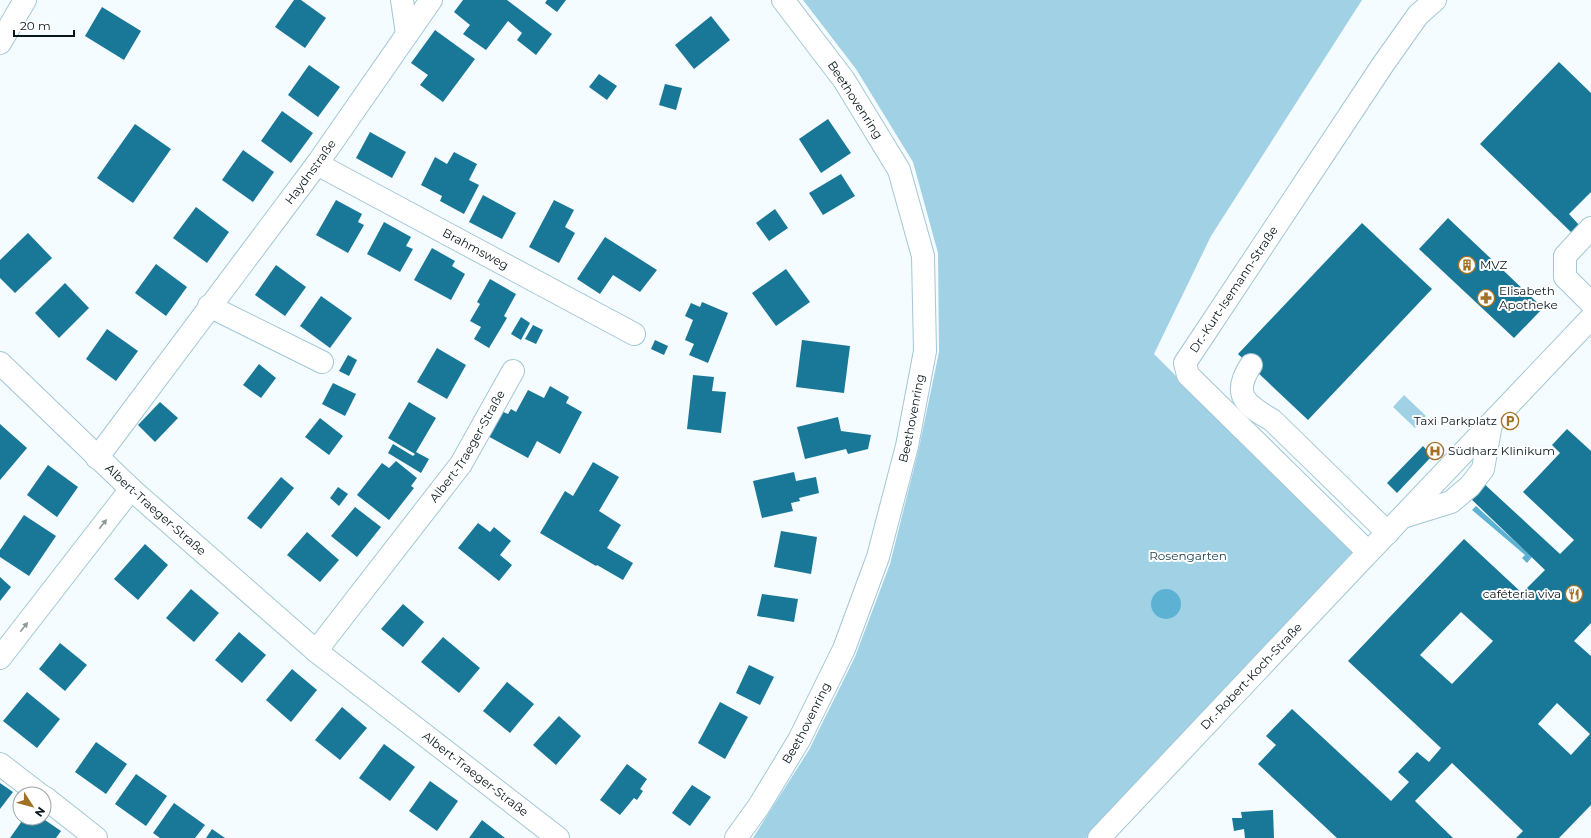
<svg xmlns="http://www.w3.org/2000/svg" width="1591" height="838" font-family="Montserrat,sans-serif">
<style>
.green{fill:#a0d1e5}
.water{fill:#5db2d3}
.building{fill:#197897;fill-rule:evenodd}
.lines{fill:none;stroke-linecap:round;stroke-linejoin:round}
.minor-casing{stroke:#a3c7d6;stroke-width:24}
.minor{stroke:#fff;stroke-width:22}
.oneway{fill:#909799}
.labels{text-anchor:middle;stroke-width:4;stroke-linejoin:round;paint-order:stroke}
.street-label{font-size:12px;fill:#09171c;stroke:#fff}
.poi-label{font-size:12px;fill:#09171c;stroke:#fff;text-anchor:start}
.park-label{font-size:12px;fill:#1c4251;stroke:#fff}
</style>
<rect width="100%" height="100%" fill="#f4fcff"/>
<!-- green -->
<g class="green">
<polygon points="803,0 1362,0 1211,236 1154,354 1354,553 1086,838 753,838 809,750 855,657 890,564 919,448 939,352 938,253 913,162 856,69"/>
<polygon points="1404,395 1426,416 1415,428 1393,407"/>
</g>
<!-- water -->
<g class="water">
<polygon points="1476,506 1532,557 1527,563 1522,558 1525,555 1472,510"/>
<circle cx="1166" cy="604" r="15"/>
</g>
<!-- building -->
<g class="building">
<polygon points="294,0 301,0 326,18 305,48 275,27"/>
<polygon points="463,0 507,0 552,34 536,55 517,40 522,33 508,21 486,50 463,34 470,25 454,12"/>
<polygon points="547,0 566,0 557,12 545,3"/>
<polygon points="102,7 141,31 124,60 85,36"/>
<polygon points="711,16 730,40 694,69 675,45"/>
<polygon points="435,30 475,59 443,102 420,85 428,75 411,63"/>
<polygon points="1559,62 1591,93 1591,192 1569,214 1580,226 1573,234 1480,144"/>
<polygon points="309,65 340,87 318,117 288,95"/>
<polygon points="599,74 617,86 607,100 589,87"/>
<polygon points="665,84 682,88 676,110 659,105"/>
<polygon points="282,111 313,133 291,163 261,141"/>
<polygon points="828,119 851,153 821,173 799,139"/>
<polygon points="135,124 171,149 133,203 97,178"/>
<polygon points="370,132 406,152 392,178 356,158"/>
<polygon points="243,150 274,172 253,202 222,180"/>
<polygon points="454,152 477,164 469,180 479,185 464,214 440,201 442,196 421,185 435,157 447,164"/>
<polygon points="841,174 855,196 823,215 809,193"/>
<polygon points="483,195 516,213 502,239 469,222"/>
<polygon points="336,200 362,214 358,222 364,225 348,253 316,235"/>
<polygon points="554,200 574,210 565,227 575,233 559,263 529,247"/>
<polygon points="196,207 229,232 207,263 173,238"/>
<polygon points="775,209 788,228 769,241 756,223"/>
<polygon points="1448,218 1543,308 1514,338 1419,249"/>
<polygon points="384,222 411,237 406,246 413,249 400,272 367,254"/>
<polygon points="1362,223 1432,289 1308,420 1238,354"/>
<polygon points="28,233 52,258 15,293 0,278 0,260"/>
<polygon points="605,237 657,270 640,292 613,275 600,294 577,279"/>
<polygon points="432,248 455,261 452,266 465,274 451,300 414,280"/>
<polygon points="156,264 187,287 166,316 135,293"/>
<polygon points="276,265 306,287 285,316 255,295"/>
<polygon points="786,269 810,302 776,326 752,293"/>
<polygon points="490,279 516,294 504,316 507,318 489,348 474,339 481,327 470,321 480,304 477,302"/>
<polygon points="65,283 89,308 59,338 35,313"/>
<polygon points="321,296 352,318 330,348 300,326"/>
<polygon points="702,302 728,313 708,363 689,355 694,344 685,340 693,320 685,316 691,303 700,307"/>
<polygon points="521,317 530,323 521,340 511,334"/>
<polygon points="533,325 543,330 536,344 525,339"/>
<polygon points="107,329 138,351 116,381 86,359"/>
<polygon points="655,340 668,346 664,355 651,349"/>
<polygon points="802,340 850,346 844,393 796,387"/>
<polygon points="437,348 466,365 447,399 417,382"/>
<polygon points="348,355 357,360 349,376 339,371"/>
<polygon points="259,364 276,378 261,398 243,385"/>
<polygon points="693,375 714,377 712,391 726,392 721,433 687,429"/>
<polygon points="333,383 356,394 345,416 322,404"/>
<polygon points="550,386 569,397 566,403 582,412 560,454 537,441 528,458 486,435 499,410 508,414 511,409 516,412 528,390 544,398"/>
<polygon points="160,402 178,418 155,442 138,425"/>
<polygon points="409,402 436,418 416,452 429,459 421,473 388,453 393,444 413,456 415,454 388,438"/>
<polygon points="838,417 841,431 871,435 868,449 848,454 846,449 805,459 797,427"/>
<polygon points="320,418 343,436 329,455 305,437"/>
<polygon points="0,424 27,448 0,480"/>
<path d="M1567 429 1591 451V623L1574 641 1591 656V805L1559 838H1516L1523 831 1452 763 1415 801 1453 838H1337L1258 764 1276 745 1266 736 1292 709 1391 801 1409 782 1398 772 1417 752 1429 762 1441 748 1348 661 1464 539 1522 593 1545 570 1467 495 1481 481 1560 554 1574 540 1523 492 1560 453 1552 445ZM1461 612 1493 641 1452 684 1420 655ZM1557 703 1590 734 1571 755 1538 724Z"/>
<polygon points="1423,446 1432,456 1397,493 1387,483"/>
<polygon points="396,461 417,478 411,486 414,488 389,520 357,495 382,463 389,468"/>
<polygon points="593,462 619,477 599,511 621,525 607,548 633,563 623,580 597,565 596,566 540,533 565,491 573,496"/>
<polygon points="48,465 78,487 57,517 27,495"/>
<polygon points="794,472 796,481 816,477 819,493 799,498 800,501 791,503 793,511 762,518 753,481"/>
<polygon points="281,477 294,488 261,529 247,518"/>
<polygon points="338,487 348,494 339,506 330,498"/>
<polygon points="355,507 381,527 357,557 331,536"/>
<polygon points="24,515 56,536 29,576 0,557 0,550"/>
<polygon points="478,523 490,532 494,527 511,541 500,555 512,565 499,581 458,548"/>
<polygon points="781,531 817,537 811,574 774,567"/>
<polygon points="307,532 339,560 320,582 287,555"/>
<polygon points="145,544 168,565 138,600 114,579"/>
<polygon points="0,577 11,587 0,601"/>
<polygon points="191,589 219,613 194,642 166,618"/>
<polygon points="762,594 798,599 794,622 757,616"/>
<polygon points="403,604 424,622 403,647 381,629"/>
<polygon points="239,632 266,655 242,683 215,660"/>
<polygon points="443,637 480,668 459,693 421,662"/>
<polygon points="60,643 87,665 65,691 39,669"/>
<polygon points="749,665 774,677 760,705 736,693"/>
<polygon points="292,669 317,690 291,722 266,700"/>
<polygon points="507,682 534,704 510,733 483,711"/>
<polygon points="27,692 60,719 37,748 3,721"/>
<polygon points="720,702 748,717 725,759 698,743"/>
<polygon points="342,707 367,728 340,760 315,740"/>
<polygon points="559,716 581,736 556,765 533,745"/>
<polygon points="96,742 127,764 106,794 75,772"/>
<polygon points="384,744 415,767 390,801 359,778"/>
<polygon points="627,764 647,779 640,789 643,791 637,800 634,798 620,815 600,800"/>
<polygon points="136,774 167,796 146,826 115,804"/>
<polygon points="430,781 458,801 437,831 409,811"/>
<polygon points="0,783 13,792 0,809"/>
<polygon points="692,785 711,797 690,826 672,813"/>
<polygon points="174,803 205,825 195,838 160,838 153,833"/>
<polygon points="1273,810 1274,838 1245,838 1244,829 1234,831 1232,818 1242,818 1241,812"/>
<polygon points="24,818 42,818 61,831 56,838 10,838"/>
<polygon points="482,820 505,838 469,838"/>
<polygon points="212,829 225,838 206,838"/>
</g>
<g class="lines">
<defs>
<g id="minor">
<polyline points="402,0 407,34"/>
<polyline points="0,43 25,0"/>
<path id="s1" d="M317 164 634 334"/>
<polyline points="1591,228 1565,256 1565,277 1591,303"/>
<polyline points="209,306 322,362"/>
<path id="s2" d="M0 363 131 489 316 651 558 838"/>
<path d="M1251 365C1231 395 1246 405 1272 420L1388 533"/>
<path id="s3" d="M97 458 317 164 431 0"/>
<polyline points="1406,516 1451,502 1470,486 1483,469 1491,424"/>
<path id="s4" d="M1368 552 1188 375 1185 363 1384 63 1418 15 1435 0"/>
<path id="s5" d="M316 651 461 464 513 371"/>
<polyline points="0,658 131,489"/>
<polyline points="0,764 39,794"/>
<polyline points="44,797 96,838"/>
<path id="s6" d="M736 838 759 806 799 740 844 649 878 557 907 446 925 351 923 256 899 170 844 80 783 0"/>
<path id="s7" d="M1099 838C1263 664 1426 491 1591 318"/>
</g>
</defs>
<!-- minor casing -->
<use href="#minor" class="minor-casing"/>
<!-- minor -->
<use href="#minor" class="minor"/>
</g>
<!-- one-way arrows -->
<defs><path id="oneway-solid" d="M-6-.8H1V-3.2L6.5 0L1 3.2V.8H-6Z"/></defs>
<g class="oneway">
<use href="#oneway-solid" transform="translate(103 524) rotate(-52)"/>
<use href="#oneway-solid" transform="translate(24 627) rotate(-52)"/>
</g>
<!-- icons -->
<defs>
<symbol id="building-ring" viewBox="-11 -11 22 22"><circle r="9.5" fill="#fff" stroke="#a17226" stroke-width="1.5"/><path d="M-4-6H4V6H1V3H-1V6H-4ZM-2.5-4.3h1.7v1.8h-1.7ZM.8-4.3h1.7v1.8H.8ZM-2.5-1h1.7V.8h-1.7ZM.8-1h1.7V.8H.8Z" fill="#a17226"/></symbol>
<symbol id="pharmacy-ring" viewBox="-11 -11 22 22"><circle r="9.5" fill="#fff" stroke="#a17226" stroke-width="1.5"/><path d="M-2-6h4v4h4v4h-4v4h-4v-4h-4v-4h4Z" fill="#a17226"/></symbol>
<symbol id="parking-ring" viewBox="-11 -11 22 22"><circle r="9.5" fill="#fff" stroke="#a17226" stroke-width="1.5"/><path d="M-3.5-5.5H1a3.5 3.5 0 0 1 0 7H-1V5.5H-3.5ZM-1-3.4V-.6H.8a1.4 1.4 0 0 0 0-2.8Z" fill="#a17226"/></symbol>
<symbol id="hospital-ring" viewBox="-11 -11 22 22"><circle r="9.5" fill="#fff" stroke="#a17226" stroke-width="1.5"/><path d="M-5-5h3v3.5h4V-5h3V5h-3V1.5h-4V5h-3Z" fill="#a17226"/></symbol>
<symbol id="restaurant-ring" viewBox="-11 -11 22 22"><circle r="9.5" fill="#fff" stroke="#a17226" stroke-width="1.5"/><path d="M-5-6h1v4h1v-4h1v4h1v-4h1v5L-1.5 .5V6h-2V.5L-5-1ZM5-6V6H3V1.5H1.5Q1.5-4 5-6Z" fill="#a17226"/></symbol>
</defs>
<g fill-rule="evenodd">
<use href="#building-ring" x="1457" y="255" width="20" height="20"/>
<use href="#pharmacy-ring" x="1476" y="288" width="20" height="20"/>
<use href="#parking-ring" x="1500" y="411" width="20" height="20"/>
<use href="#hospital-ring" x="1425" y="441" width="20" height="20"/>
<use href="#restaurant-ring" x="1564" y="584" width="20" height="20"/>
</g>
<g class="labels">
<!-- street labels -->
<g class="street-label">
<text transform="translate(855 100) rotate(57)" y="4">Beethovenring</text>
<text dy="4" stroke="none"><textPath href="#s3" startOffset="357">Haydnstraße</textPath></text>
<text dy="4" stroke="none"><textPath href="#s1" startOffset="180">Brahmsweg</textPath></text>
<text dy="4" stroke="none"><textPath href="#s4" startOffset="353">Dr.-Kurt-Isemann-Straße</textPath></text>
<text dy="4" stroke="none"><textPath href="#s6" startOffset="459">Beethovenring</textPath></text>
<text dy="4" stroke="none"><textPath href="#s5" startOffset="255">Albert-Traeger-Straße</textPath></text>
<text dy="4" stroke="none"><textPath href="#s2" startOffset="214">Albert-Traeger-Straße</textPath></text>
<text dy="4" stroke="none"><textPath href="#s7" startOffset="222">Dr.-Robert-Koch-Straße</textPath></text>
<text dy="4" stroke="none"><textPath href="#s6" startOffset="135">Beethovenring</textPath></text>
<text dy="4" stroke="none"><textPath href="#s2" startOffset="629">Albert-Traeger-Straße</textPath></text>
</g>
<!-- poi labels -->
<g class="poi-label">
<text x="1480" y="269">MVZ</text>
<text x="1499" y="295">Elisabeth<tspan x="1499" dy="14">Apotheke</tspan></text>
<text x="1497" y="425" text-anchor="end">Taxi Parkplatz</text>
<text x="1448" y="455">Südharz Klinikum</text>
<text x="1561" y="598" text-anchor="end">caféteria viva</text>
</g>
<!-- park labels -->
<g class="park-label">
<text x="1188" y="560">Rosengarten</text>
</g>
</g>
<!-- north arrow -->
<g transform="translate(32 806) rotate(126)"><circle r="19" fill="#ffffff" stroke="#9da2a4"/>
<path d="M0-3L7 15L0 10L-7 15Z" fill="#a17226"/>
<text y="-6" font-size="11" font-weight="bold" text-anchor="middle" fill="#09171c">N</text>
</g>
<!-- scale -->
<path d="M14 30v6h60v-6" fill="none" stroke="#09171c" stroke-width="2"/>
<text x="20" y="30" font-size="12" fill="#09171c" stroke="#ffffff" stroke-width="3" paint-order="stroke">20 m</text>
</svg>
